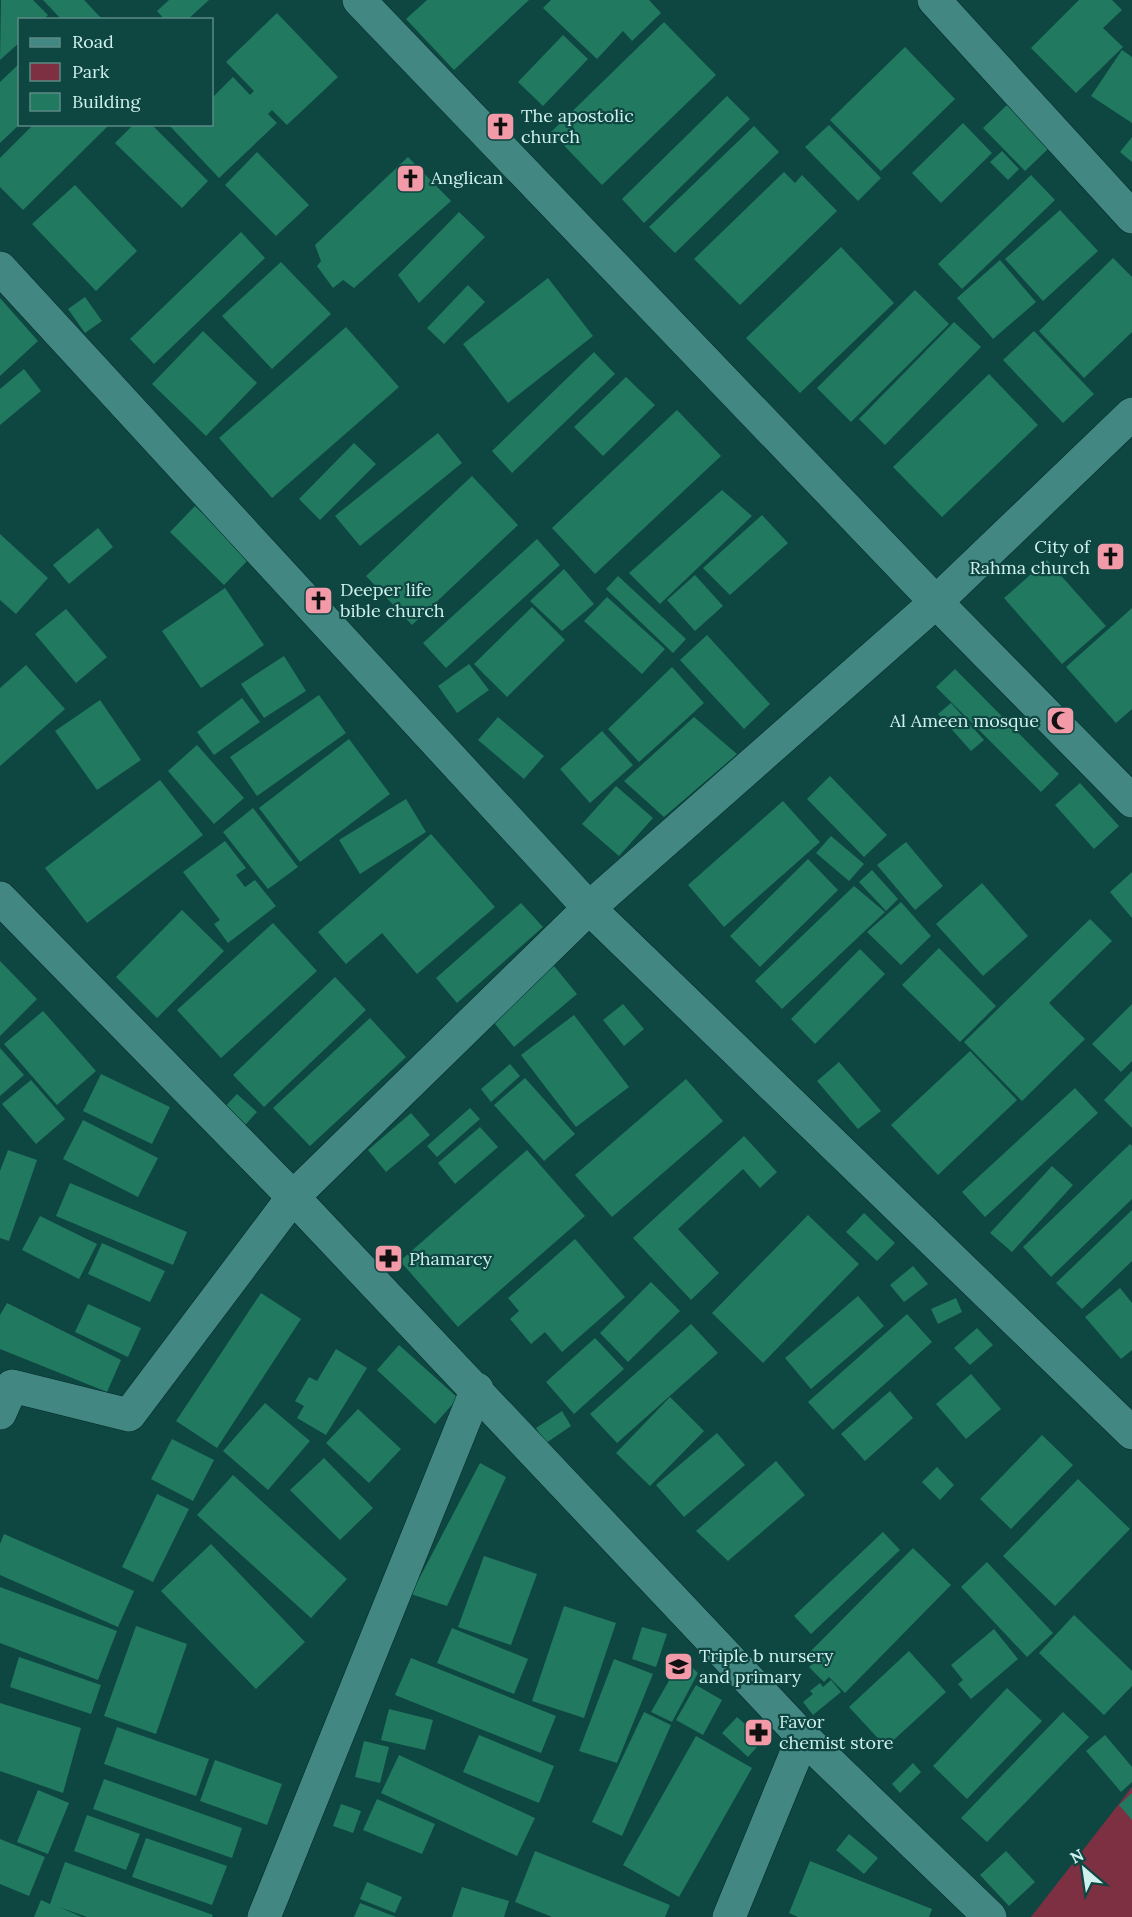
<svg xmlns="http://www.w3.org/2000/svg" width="1132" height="1917" font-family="Lora,serif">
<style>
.green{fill:#7d3041}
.building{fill:#21795f}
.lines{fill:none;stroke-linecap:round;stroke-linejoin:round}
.street-casing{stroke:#032a28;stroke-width:34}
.street{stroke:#438782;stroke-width:33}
.labels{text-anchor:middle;stroke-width:4.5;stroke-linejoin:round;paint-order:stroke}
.poi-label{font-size:18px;fill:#cff0ec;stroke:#0e4642;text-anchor:start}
</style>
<rect width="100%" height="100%" fill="#0e4642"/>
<!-- green -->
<polygon class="green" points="1132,1787 1132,1917 1031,1917"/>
<!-- building -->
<g class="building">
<polygon points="1,0 33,0 48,15 43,20 20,20 20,42 0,60"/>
<polygon points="43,0 84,0 103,20 62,20"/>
<polygon points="169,0 209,0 187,20 165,20 157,11"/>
<polygon points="427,0 529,0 454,70 406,19"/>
<polygon points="551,0 649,0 661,13 632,41 623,31 597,59 543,8"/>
<polygon points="1079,0 1112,0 1122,10 1103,28 1123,47 1076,93 1031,48"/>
<polygon points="277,13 338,77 287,125 272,110 268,114 277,123 219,178 168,124 212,124 212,98 233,77 250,95 254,91 226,62"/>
<polygon points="664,22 716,75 602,185 551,132"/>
<polygon points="563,35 588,59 543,106 518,82"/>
<polygon points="905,47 955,99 881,171 830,120"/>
<polygon points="1122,50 1132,57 1132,123 1091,96"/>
<polygon points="20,63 20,124 0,143 0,82"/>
<polygon points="727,96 750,119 644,223 622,199"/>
<polygon points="1007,105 1049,148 1025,171 983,128"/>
<polygon points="963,123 992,153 941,203 912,173"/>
<polygon points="34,124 110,124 23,210 0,187 0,158"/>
<polygon points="134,124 151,124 208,181 182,208 115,143"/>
<polygon points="829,125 881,178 858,201 805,147"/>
<polygon points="754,126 779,152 675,253 649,227"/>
<polygon points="1132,137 1132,162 1120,152"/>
<polygon points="1002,151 1019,169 1008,180 990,162"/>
<polygon points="257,152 309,205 276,236 225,185"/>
<polygon points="408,157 451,201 354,288 343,280 333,288 317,266 321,261 315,245"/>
<polygon points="784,172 795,183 802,175 837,211 740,305 694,259"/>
<polygon points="1031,175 1055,200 962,289 938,264"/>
<polygon points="75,185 137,251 96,291 32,224"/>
<polygon points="1060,210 1098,251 1043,301 1005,259"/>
<polygon points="459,212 485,237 419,303 398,275"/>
<polygon points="241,232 265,258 154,364 130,339"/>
<polygon points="841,247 894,303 800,393 746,338"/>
<polygon points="1113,258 1132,277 1132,332 1084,378 1039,331"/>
<polygon points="1000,260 1036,302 993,339 957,298"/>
<polygon points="281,262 331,314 272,369 222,316"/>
<polygon points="548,278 593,336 508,403 463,344"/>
<polygon points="468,285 485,302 444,344 427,328"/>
<polygon points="915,290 949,324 851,422 817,388"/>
<polygon points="85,297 102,321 85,333 68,309"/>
<polygon points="0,298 38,341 0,376"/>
<polygon points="954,322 981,347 885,445 859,419"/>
<polygon points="346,327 399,387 272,498 219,438"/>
<polygon points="203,331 257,383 206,436 152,384"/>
<polygon points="1034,331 1094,394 1063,423 1003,360"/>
<polygon points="594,352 615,374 512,473 492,451"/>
<polygon points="24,369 41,391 0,425 0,389"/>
<polygon points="989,374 1038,425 942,517 893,467"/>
<polygon points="626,377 655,405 603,456 574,427"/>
<polygon points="677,410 721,456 595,574 552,528"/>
<polygon points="438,433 462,463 360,546 335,516"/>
<polygon points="354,443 376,464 320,520 299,499"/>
<polygon points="472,476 518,525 412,625 366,576"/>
<polygon points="722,490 752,516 660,604 629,573"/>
<polygon points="195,506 249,559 224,585 170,532"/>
<polygon points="762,515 788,543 730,595 703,568"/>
<polygon points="98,528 113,547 69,584 53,565"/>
<polygon points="0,534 48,578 16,614 0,600"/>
<polygon points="537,539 560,565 446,668 423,643"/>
<polygon points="1047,560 1106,626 1062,664 1004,598"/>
<polygon points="564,569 594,604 562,631 530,601"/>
<polygon points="695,575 723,606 695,631 667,600"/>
<polygon points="618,576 686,639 673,653 606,589"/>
<polygon points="225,588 264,645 201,688 162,631"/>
<polygon points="607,597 665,649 642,674 584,621"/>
<polygon points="532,607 565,640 507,697 474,664"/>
<polygon points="1132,608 1132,709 1116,723 1066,667"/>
<polygon points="66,609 107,657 76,683 35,634"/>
<polygon points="707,635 770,704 744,729 680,660"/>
<polygon points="284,656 306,691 264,718 241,684"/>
<polygon points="469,664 489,690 457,713 438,686"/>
<polygon points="26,665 65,709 0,766 0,688"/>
<polygon points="672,667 704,703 639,762 608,729"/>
<polygon points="955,669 1059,774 1041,792 936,687"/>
<polygon points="319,695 346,733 257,796 230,757"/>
<polygon points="242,698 260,722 214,755 197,732"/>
<polygon points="100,700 141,760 97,790 55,731"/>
<polygon points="951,703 984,740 971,751 938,714"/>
<polygon points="498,717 544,756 524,779 478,740"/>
<polygon points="694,717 737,754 664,817 624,781"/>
<polygon points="602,731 633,765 590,803 560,769"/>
<polygon points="349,739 390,794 300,862 259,808"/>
<polygon points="197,745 244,798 214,824 168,771"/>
<polygon points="830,776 887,835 864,857 807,799"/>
<polygon points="160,780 203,835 87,923 45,868"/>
<polygon points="1080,783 1119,826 1094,849 1055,805"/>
<polygon points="616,786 653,818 619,856 582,824"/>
<polygon points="406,799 426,832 360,874 339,840"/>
<polygon points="783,801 820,842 724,927 688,885"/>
<polygon points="253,808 298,867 268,889 223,832"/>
<polygon points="431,834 495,907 417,974 382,933 346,964 318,932"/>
<polygon points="831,836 864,864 849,881 816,853"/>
<polygon points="225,841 246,868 236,875 245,887 255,880 276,906 228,943 214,924 220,920 183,872"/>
<polygon points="906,842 943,886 915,910 877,865"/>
<polygon points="808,859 838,890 760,967 730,936"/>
<polygon points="872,870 898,899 886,911 859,882"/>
<polygon points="1132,872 1132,918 1110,892"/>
<polygon points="982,883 1028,936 983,976 936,924"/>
<polygon points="854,886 885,912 782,1009 755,981"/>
<polygon points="901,902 931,936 901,965 867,932"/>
<polygon points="521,903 543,927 457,1003 436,978"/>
<polygon points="182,910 224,951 157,1018 116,977"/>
<polygon points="1090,919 1112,941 1049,1003 1085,1039 1022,1101 964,1042"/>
<polygon points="273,923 317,971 221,1058 177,1010"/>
<polygon points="939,948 996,1006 960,1042 902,985"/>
<polygon points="860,949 885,974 815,1044 791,1019"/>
<polygon points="0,961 37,999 0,1036"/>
<polygon points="554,966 577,994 514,1047 491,1019"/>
<polygon points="335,977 366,1010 264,1107 233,1075"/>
<polygon points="623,1004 644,1029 624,1046 603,1020"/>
<polygon points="1132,1004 1132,1061 1121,1072 1092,1044"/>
<polygon points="43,1011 96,1071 57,1105 4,1044"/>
<polygon points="574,1015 629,1087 576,1127 521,1055"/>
<polygon points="370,1018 406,1057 310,1146 273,1108"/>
<polygon points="0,1048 24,1075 0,1096"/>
<polygon points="970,1051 1017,1100 938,1175 891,1125"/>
<polygon points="839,1062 881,1111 858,1129 817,1081"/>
<polygon points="510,1064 520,1076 491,1102 481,1089"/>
<polygon points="1132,1071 1132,1128 1104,1100"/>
<polygon points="101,1074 170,1107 152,1144 83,1111"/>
<polygon points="525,1078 575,1134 544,1161 494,1105"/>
<polygon points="686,1079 723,1121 612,1217 575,1175"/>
<polygon points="31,1080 65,1119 36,1144 2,1104"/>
<polygon points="1075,1088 1098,1113 985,1217 962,1192"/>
<polygon points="237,1094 257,1112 238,1133 218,1114"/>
<polygon points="470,1108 480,1119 437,1157 427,1146"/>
<polygon points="411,1113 430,1135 386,1172 368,1150"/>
<polygon points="83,1120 158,1158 138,1197 63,1159"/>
<polygon points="480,1127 498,1147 455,1184 438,1163"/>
<polygon points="744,1136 777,1172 760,1188 743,1169 678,1229 719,1273 691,1300 633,1238"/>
<polygon points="1130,1144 1132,1146 1132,1199 1051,1277 1023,1247"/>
<polygon points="8,1150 37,1160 9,1241 0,1238 0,1171"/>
<polygon points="527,1150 585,1216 458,1327 400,1261"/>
<polygon points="1052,1166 1073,1185 1012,1252 990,1233"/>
<polygon points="70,1183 187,1232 173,1265 56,1216"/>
<polygon points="1132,1210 1132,1261 1082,1309 1056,1283"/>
<polygon points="864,1213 895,1243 877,1261 846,1232"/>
<polygon points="808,1215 859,1264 763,1363 712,1313"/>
<polygon points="40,1216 97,1244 79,1279 22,1250"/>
<polygon points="575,1239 625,1297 562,1352 545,1332 531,1344 510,1319 519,1311 508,1298"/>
<polygon points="102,1243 165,1271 150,1302 88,1274"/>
<polygon points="913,1266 928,1284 904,1302 890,1285"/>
<polygon points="651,1282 680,1311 628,1362 600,1333"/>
<polygon points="1120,1288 1132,1303 1132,1350 1121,1359 1085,1317"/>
<polygon points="261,1293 301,1319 217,1448 176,1421"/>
<polygon points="858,1296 884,1326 811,1389 785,1358"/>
<polygon points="956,1298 962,1312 938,1324 931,1309"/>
<polygon points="7,1303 121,1360 107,1392 0,1349 0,1315"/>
<polygon points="88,1304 141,1328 128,1357 75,1332"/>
<polygon points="907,1314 932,1342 833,1430 808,1402"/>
<polygon points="691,1324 718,1353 617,1443 590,1414"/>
<polygon points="977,1328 993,1345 970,1365 954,1348"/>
<polygon points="595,1338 624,1369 574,1414 546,1382"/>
<polygon points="399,1345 458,1398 435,1424 377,1370"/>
<polygon points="336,1349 367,1368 326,1435 297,1418 304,1406 295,1401 309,1377 317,1381"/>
<polygon points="971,1374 1001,1409 966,1439 936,1404"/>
<polygon points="890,1391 913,1418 865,1461 841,1434"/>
<polygon points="670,1397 704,1431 650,1486 616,1453"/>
<polygon points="265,1403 310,1441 268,1490 223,1451"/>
<polygon points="358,1409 401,1449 369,1483 326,1443"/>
<polygon points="562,1411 571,1426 546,1443 536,1428"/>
<polygon points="717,1433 745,1465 684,1517 656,1485"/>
<polygon points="1042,1435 1073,1465 1011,1529 980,1499"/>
<polygon points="172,1439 214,1460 193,1501 151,1479"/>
<polygon points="324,1458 373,1508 340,1540 290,1490"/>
<polygon points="776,1461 805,1495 728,1561 696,1531"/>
<polygon points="480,1463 506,1477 447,1606 411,1594"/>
<polygon points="937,1467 954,1485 940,1500 922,1482"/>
<polygon points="233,1475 347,1579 311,1618 197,1515"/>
<polygon points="1078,1479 1130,1529 1055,1606 1003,1556"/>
<polygon points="157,1494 189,1509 153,1582 122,1567"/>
<polygon points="883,1532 900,1550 811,1634 794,1616"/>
<polygon points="4,1534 134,1591 118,1627 0,1575 0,1544"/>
<polygon points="211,1544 305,1642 256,1689 161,1591"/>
<polygon points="913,1548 951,1585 845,1693 829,1677 824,1682 809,1667 815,1662 808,1654"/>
<polygon points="484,1556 537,1574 511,1645 458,1627"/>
<polygon points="987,1562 1053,1633 1027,1657 961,1587"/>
<polygon points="0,1587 117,1631 98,1680 0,1643"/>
<polygon points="564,1606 616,1623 584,1718 532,1701"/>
<polygon points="1074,1615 1132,1671 1132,1686 1104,1715 1039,1653"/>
<polygon points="136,1626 187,1644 156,1734 104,1716"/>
<polygon points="642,1627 667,1634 656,1667 632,1659"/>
<polygon points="452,1628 528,1659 514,1694 437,1663"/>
<polygon points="994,1629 1018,1659 971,1699 958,1684 963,1680 951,1665"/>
<polygon points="909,1651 946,1692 886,1747 849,1707"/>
<polygon points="19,1657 101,1685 91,1714 10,1687"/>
<polygon points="411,1658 556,1716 541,1753 395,1695"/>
<polygon points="682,1658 698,1673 672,1722 651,1712"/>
<polygon points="614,1659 653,1674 617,1763 579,1751"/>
<polygon points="831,1680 841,1692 813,1715 803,1702 813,1694 810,1691 820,1683 823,1687"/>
<polygon points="696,1685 722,1700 703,1735 676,1720"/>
<polygon points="1007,1688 1042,1721 967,1799 933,1766"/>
<polygon points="0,1703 81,1728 63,1793 0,1771"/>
<polygon points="389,1709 433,1720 425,1750 381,1740"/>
<polygon points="644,1712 671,1725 622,1836 592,1822"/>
<polygon points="1063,1712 1089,1737 987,1842 961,1818"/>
<polygon points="737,1717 763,1740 748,1757 722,1733"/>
<polygon points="117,1727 209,1759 196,1796 104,1764"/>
<polygon points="479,1735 554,1766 539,1803 463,1772"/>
<polygon points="1105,1735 1132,1767 1132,1782 1121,1792 1086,1751"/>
<polygon points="696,1736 752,1768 679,1897 623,1865"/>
<polygon points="364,1741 389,1747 380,1783 355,1777"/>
<polygon points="399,1755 535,1818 517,1856 381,1793"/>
<polygon points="215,1760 282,1784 267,1825 200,1801"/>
<polygon points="913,1763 921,1772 900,1793 892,1784"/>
<polygon points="104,1779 242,1828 232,1858 93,1809"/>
<polygon points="38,1790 69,1803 48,1854 17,1842"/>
<polygon points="1132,1793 1132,1820 1119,1805"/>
<polygon points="377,1799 435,1824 422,1854 363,1830"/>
<polygon points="341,1804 361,1811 353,1833 333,1826"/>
<polygon points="87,1815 140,1834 126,1870 74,1851"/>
<polygon points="849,1834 878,1858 864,1874 836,1850"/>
<polygon points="146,1838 227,1866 212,1905 132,1877"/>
<polygon points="0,1839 45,1857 29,1896 0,1884"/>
<polygon points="535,1851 670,1905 665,1917 552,1917 515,1902"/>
<polygon points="1006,1851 1035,1882 1009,1906 980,1875"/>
<polygon points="810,1861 932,1909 929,1917 798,1917 789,1913"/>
<polygon points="65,1862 213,1915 212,1917 87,1917 59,1907 82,1917 34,1917 41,1900 50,1904"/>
<polygon points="367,1882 402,1897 395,1913 360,1899"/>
<polygon points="462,1887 509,1901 504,1917 452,1917"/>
<polygon points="360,1903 396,1917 354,1917"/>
</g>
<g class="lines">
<defs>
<g id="street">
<polyline points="359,0 936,602 1132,801"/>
<polyline points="934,0 1132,217"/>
<polyline points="0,268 589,908 1132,1433"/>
<polyline points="0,898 293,1197 803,1737 990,1917"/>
<polyline points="0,1413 12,1386 129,1415 293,1197 589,908 936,602 1132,414"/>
<polyline points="264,1917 477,1389"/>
<polyline points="729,1917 803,1737"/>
</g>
</defs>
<!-- street casing -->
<use href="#street" class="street-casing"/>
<!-- street -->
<use href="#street" class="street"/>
</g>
<!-- icons -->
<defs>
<symbol id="church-square" viewBox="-11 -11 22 22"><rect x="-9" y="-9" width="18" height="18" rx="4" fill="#f39aa9" stroke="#0e4642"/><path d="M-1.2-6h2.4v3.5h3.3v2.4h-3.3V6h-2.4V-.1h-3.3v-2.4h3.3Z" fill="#111"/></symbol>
<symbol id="mosque-square" viewBox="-11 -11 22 22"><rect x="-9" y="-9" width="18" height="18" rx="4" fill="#f39aa9" stroke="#0e4642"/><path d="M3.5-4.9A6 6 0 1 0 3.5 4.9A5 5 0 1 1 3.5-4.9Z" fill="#111"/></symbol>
<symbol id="pharmacy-square" viewBox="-11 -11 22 22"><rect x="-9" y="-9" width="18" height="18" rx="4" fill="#f39aa9" stroke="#0e4642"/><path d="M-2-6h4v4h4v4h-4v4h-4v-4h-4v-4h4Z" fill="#111"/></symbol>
<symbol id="school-square" viewBox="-11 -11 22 22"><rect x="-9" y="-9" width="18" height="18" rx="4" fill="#f39aa9" stroke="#0e4642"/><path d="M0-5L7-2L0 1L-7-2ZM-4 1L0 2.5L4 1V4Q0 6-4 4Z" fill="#111"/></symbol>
</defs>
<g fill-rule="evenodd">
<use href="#church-square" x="484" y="110" width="33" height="33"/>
<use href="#church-square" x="394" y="162" width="33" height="33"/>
<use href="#church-square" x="1094" y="540" width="33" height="33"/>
<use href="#church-square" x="302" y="584" width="33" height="33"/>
<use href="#mosque-square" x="1044" y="704" width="33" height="33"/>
<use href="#pharmacy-square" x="372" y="1242" width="33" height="33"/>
<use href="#school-square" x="662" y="1650" width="33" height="33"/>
<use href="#pharmacy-square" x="742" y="1716" width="33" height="33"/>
</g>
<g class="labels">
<!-- poi labels -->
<g class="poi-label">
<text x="521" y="122">The apostolic<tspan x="521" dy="21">church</tspan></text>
<text x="431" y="184">Anglican</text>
<text x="1090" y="553" text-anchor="end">City of<tspan x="1090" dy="21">Rahma church</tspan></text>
<text x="340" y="596">Deeper life<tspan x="340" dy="21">bible church</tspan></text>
<text x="1039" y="727" text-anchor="end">Al Ameen mosque</text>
<text x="409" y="1265">Phamarcy</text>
<text x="699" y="1662">Triple b nursery<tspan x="699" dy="21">and primary</tspan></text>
<text x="779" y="1728">Favor<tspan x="779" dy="21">chemist store</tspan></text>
</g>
</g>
<!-- legend -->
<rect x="18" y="18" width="195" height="108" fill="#0e4642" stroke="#5b8a86" stroke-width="1.5"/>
<rect x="30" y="38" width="30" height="9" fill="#438782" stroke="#5b8a86" stroke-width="1.5"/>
<text x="72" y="48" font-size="18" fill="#cff0ec">Road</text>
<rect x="30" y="63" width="30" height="18" fill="#7d3041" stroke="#5b8a86" stroke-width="1.5"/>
<text x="72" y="78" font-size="18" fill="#cff0ec">Park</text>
<rect x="30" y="93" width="30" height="18" fill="#21795f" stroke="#5b8a86" stroke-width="1.5"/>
<text x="72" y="108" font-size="18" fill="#cff0ec">Building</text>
<!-- north arrow -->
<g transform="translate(1084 1869) rotate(331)" stroke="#0e4642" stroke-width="4.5" paint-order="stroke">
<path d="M0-4.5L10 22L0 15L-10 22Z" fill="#cff0ec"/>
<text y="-9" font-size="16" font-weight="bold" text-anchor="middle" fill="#cff0ec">N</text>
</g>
</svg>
